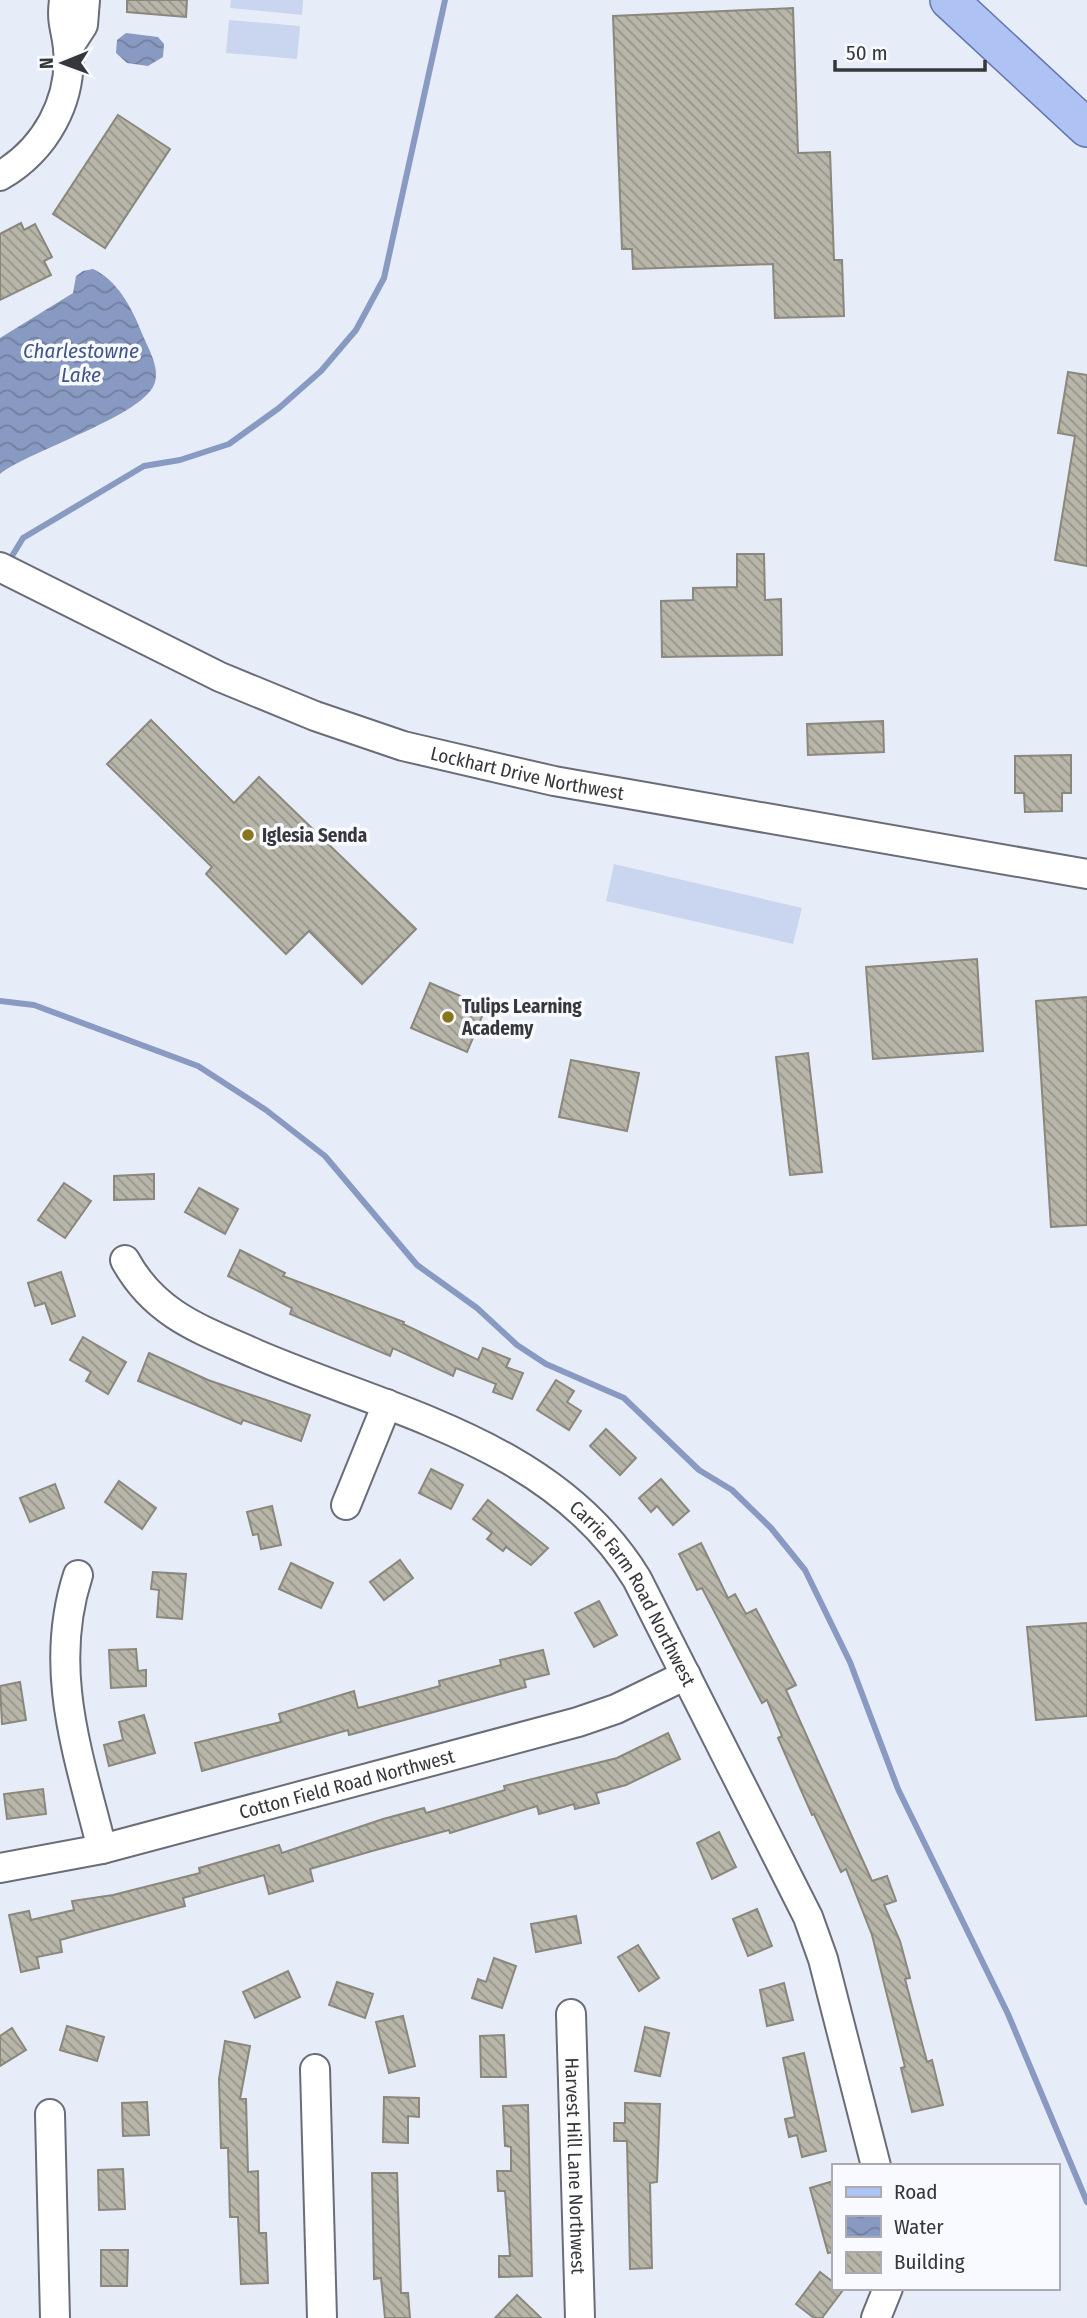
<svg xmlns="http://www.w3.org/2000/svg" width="1087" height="2318" font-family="'Fira Sans Condensed',sans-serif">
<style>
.pitch{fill:#cad5ef}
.water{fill:url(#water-waves)}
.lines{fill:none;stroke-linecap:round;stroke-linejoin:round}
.stream{stroke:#899ac2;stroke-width:6}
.building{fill:url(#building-back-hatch);stroke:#8a877c;stroke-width:2}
.minor-casing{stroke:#696d77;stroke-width:32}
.major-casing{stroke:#6177ae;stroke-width:40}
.minor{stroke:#fff;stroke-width:28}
.major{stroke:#aec2f4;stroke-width:37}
.poi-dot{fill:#89761a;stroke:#f8faff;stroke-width:2.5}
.labels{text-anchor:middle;stroke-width:7;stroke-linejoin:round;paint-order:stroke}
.street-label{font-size:19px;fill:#35373b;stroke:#f8faff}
.poi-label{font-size:19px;font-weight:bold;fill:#35373b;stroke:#f8faff;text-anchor:start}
.water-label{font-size:21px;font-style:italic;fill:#3f548a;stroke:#f8faff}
</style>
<defs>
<pattern id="water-waves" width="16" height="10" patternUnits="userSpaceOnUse" patternTransform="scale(1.75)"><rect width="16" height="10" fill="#899ac2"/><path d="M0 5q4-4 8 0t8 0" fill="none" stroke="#717e9f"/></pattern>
<pattern id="building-back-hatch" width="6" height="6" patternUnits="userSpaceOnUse" patternTransform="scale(1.75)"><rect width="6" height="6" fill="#b8b5a9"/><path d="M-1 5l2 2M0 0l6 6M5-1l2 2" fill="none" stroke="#96948b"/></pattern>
</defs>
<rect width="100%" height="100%" fill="#e7edf8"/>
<!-- pitch -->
<g class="pitch">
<polygon points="231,0 303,0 302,15 230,8"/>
<polygon points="229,20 300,26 297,59 226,53"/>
<polygon points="614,864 802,908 793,944 606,901"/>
</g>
<!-- water -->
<g class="water">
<polygon points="126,33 158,37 164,44 163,57 148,66 127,63 116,53 117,40"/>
<path d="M93 269C117 280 132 308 141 331 147 346 160 367 155 382 147 415 30 450 0 474V338L73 293 76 276 83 271Z"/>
</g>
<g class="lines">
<!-- stream -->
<g class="stream">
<polyline points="9,561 23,538 144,466 180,460 229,444 279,408 321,371 356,330 384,278 445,0"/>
<polyline points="0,1001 34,1005 198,1066 266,1110 325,1156 417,1265 477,1308 517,1345 546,1364 624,1398 699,1470 732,1490 771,1528 805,1570 850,1662 898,1789 1008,2014 1087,2202"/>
</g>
</g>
<!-- building -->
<g class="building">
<polygon points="127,0 187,0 186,17 127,12"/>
<polygon points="793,8 798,153 830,152 834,260 842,260 844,316 775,318 773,264 633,269 632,249 622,249 613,16"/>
<polygon points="118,115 170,149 105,248 53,214"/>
<polygon points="21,223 24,230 35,224 52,257 44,261 51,275 0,300 0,234"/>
<polygon points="1068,372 1087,375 1087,566 1055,560 1075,436 1058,433"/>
<polygon points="737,554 764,554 765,600 781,599 782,655 662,657 661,601 693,600 693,588 737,587"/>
<polygon points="151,720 234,803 259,777 416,929 362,984 309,931 286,954 206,874 212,867 107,764"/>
<polygon points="883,721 884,752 808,755 807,724"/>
<polygon points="1071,755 1071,793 1062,793 1062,811 1025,812 1024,793 1015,793 1015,756"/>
<polygon points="977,959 983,1051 873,1059 866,967"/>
<polygon points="430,983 486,1007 467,1052 411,1028"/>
<polygon points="1087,997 1087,1225 1051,1227 1036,1001"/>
<polygon points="808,1053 822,1172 790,1175 776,1057"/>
<polygon points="571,1060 639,1073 627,1131 559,1117"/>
<polygon points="154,1174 154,1199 114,1200 114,1176"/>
<polygon points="64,1183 91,1201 65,1238 38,1220"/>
<polygon points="199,1188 238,1209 225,1234 185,1212"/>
<polygon points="240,1250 285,1273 283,1276 404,1322 403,1324 478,1360 483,1348 510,1359 506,1367 523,1373 512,1399 493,1392 496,1384 456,1368 453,1376 393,1348 390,1356 290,1314 292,1308 228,1276"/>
<polygon points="61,1272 75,1316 52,1324 45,1303 35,1306 28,1283"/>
<polygon points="83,1337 126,1362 108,1394 86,1381 91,1372 70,1360"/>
<polygon points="149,1353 208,1380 310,1415 301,1441 243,1420 241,1424 138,1381"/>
<polygon points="556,1380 574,1391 567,1402 581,1411 569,1430 537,1410"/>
<polygon points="606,1429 636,1458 620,1475 590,1446"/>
<polygon points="431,1469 463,1485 451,1509 419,1493"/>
<polygon points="661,1479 689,1511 673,1525 657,1506 651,1512 639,1498"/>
<polygon points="119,1481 156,1508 142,1529 105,1502"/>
<polygon points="55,1484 64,1508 30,1522 20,1498"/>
<polygon points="488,1500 548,1548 531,1565 506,1547 503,1551 487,1539 492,1533 473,1519"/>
<polygon points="272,1506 281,1545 261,1549 258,1534 253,1535 247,1512"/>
<polygon points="701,1543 728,1598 735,1594 746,1614 756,1609 796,1685 786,1690 872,1881 887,1876 896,1901 884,1905 900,1941 910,1978 905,1979 927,2062 932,2060 943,2105 912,2112 901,2068 905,2067 872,1935 846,1869 841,1872 814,1814 812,1815 778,1738 782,1736 767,1700 762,1703 702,1588 697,1590 679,1554"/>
<polygon points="400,1560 413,1578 384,1600 370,1582"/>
<polygon points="291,1563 333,1583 321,1608 279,1589"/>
<polygon points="153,1572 186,1574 182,1619 157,1617 159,1590 151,1589"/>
<polygon points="599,1601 617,1635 594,1647 575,1613"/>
<polygon points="1087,1623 1087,1716 1036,1720 1027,1627"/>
<polygon points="136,1649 138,1671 146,1670 146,1686 111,1688 109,1650"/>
<polygon points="543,1650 549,1674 524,1680 526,1687 349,1735 348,1730 202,1771 195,1743 281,1722 279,1714 354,1691 358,1708 440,1686 439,1681 501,1665 500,1660"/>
<polygon points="20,1682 26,1720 2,1724 0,1686"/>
<polygon points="144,1715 155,1753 109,1766 104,1745 123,1740 119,1722"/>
<polygon points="668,1733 680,1759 626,1785 596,1793 599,1803 575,1809 574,1804 539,1814 537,1806 450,1833 449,1830 372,1851 310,1869 313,1881 269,1894 264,1875 183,1898 185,1906 60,1940 62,1952 37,1957 39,1968 21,1972 9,1915 29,1911 31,1920 74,1910 72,1901 113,1895 200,1873 199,1868 279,1845 282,1853 383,1819 424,1808 426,1813 505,1790 504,1786 617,1758"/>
<polygon points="43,1789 46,1814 7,1819 4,1794"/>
<polygon points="719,1832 736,1867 712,1879 697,1843"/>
<polygon points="757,1909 772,1946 748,1956 733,1919"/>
<polygon points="576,1916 581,1943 536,1952 531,1924"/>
<polygon points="638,1945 659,1978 639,1991 618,1957"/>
<polygon points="494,1958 516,1966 502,2008 472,1998 478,1979 486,1982"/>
<polygon points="288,1971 300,1997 255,2018 243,1992"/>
<polygon points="337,1982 373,1994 365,2018 329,2005"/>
<polygon points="784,1983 793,2020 767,2026 760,1990"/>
<polygon points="403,2016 415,2066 389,2073 376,2022"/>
<polygon points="67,2026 104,2037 97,2061 60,2050"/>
<polygon points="645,2027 669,2033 660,2076 635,2071"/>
<polygon points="12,2028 26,2050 0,2066 0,2036"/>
<polygon points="504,2035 506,2077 481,2077 480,2036"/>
<polygon points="225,2041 250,2046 240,2099 246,2099 248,2172 258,2171 259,2233 266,2233 268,2283 241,2284 238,2217 230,2217 228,2148 221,2148 219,2079"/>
<polygon points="804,2053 826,2151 802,2157 797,2135 789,2137 785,2119 795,2117 783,2058"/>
<polygon points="384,2097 419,2098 419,2117 408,2116 408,2143 383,2142"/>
<polygon points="147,2102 149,2135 123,2136 122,2103"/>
<polygon points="625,2103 660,2104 657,2182 650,2183 652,2268 630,2269 627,2141 614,2141 614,2123 625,2123"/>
<polygon points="528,2105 532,2276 499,2277 499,2256 510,2256 505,2191 498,2191 497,2171 511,2171 511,2147 505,2146 503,2106"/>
<polygon points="123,2169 125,2209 99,2210 98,2170"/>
<polygon points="372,2173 397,2173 401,2293 408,2293 410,2318 385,2318 381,2278 374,2279"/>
<polygon points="833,2181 833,2252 828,2253 810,2188"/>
<polygon points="101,2250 128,2250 127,2286 101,2286"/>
<polygon points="820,2272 833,2282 833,2288 843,2290 822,2318 814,2318 796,2304"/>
<polygon points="517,2295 541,2318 495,2318"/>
</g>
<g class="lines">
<defs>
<g id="minor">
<polyline points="68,48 83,25 85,0"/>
<path d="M0 176C45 150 73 101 68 48 66 28 61 23 64 0"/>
<path id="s1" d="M0 567 220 677 315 716 403 746 554 781 1087 874"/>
<path id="s2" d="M125 1260C155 1315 202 1330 256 1354 391 1412 555 1444 637 1579L808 1917 823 1959 876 2166"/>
<polyline points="346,1505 387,1404"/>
<path d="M78 1575C47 1670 79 1756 102 1849"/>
<path id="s3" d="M0 1868 102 1849 578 1722 616 1709 686 1675"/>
<path id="s4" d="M571 2014 580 2318"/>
<polyline points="315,2069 322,2318"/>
<polyline points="50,2114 55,2318"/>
<polyline points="876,2318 888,2288"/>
</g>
<polyline id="major" points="949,0 1087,128"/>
</defs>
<!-- minor casing -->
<use href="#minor" class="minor-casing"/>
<!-- major casing -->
<use href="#major" class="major-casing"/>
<!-- minor -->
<use href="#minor" class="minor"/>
<!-- major -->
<use href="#major" class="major"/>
</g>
<!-- markers -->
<g class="poi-dot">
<circle cx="248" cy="835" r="7"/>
<circle cx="448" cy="1017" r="7"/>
</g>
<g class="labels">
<!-- street labels -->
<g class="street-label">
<text dy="7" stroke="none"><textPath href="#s1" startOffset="569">Lockhart Drive Northwest</textPath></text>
<text dy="7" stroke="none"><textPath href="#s2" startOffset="626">Carrie Farm Road Northwest</textPath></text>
<text dy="7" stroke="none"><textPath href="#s3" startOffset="357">Cotton Field Road Northwest</textPath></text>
<text dy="7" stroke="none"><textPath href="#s4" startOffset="152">Harvest Hill Lane Northwest</textPath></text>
</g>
<!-- poi labels -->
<g class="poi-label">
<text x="262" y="842">Iglesia Senda</text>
<text x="462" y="1013">Tulips Learning<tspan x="462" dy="22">Academy</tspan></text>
</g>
<!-- water labels -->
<g class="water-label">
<text x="81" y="358">Charlestowne<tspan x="81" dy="24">Lake</tspan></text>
</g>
</g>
<!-- legend -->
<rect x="832" y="2164" width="228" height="126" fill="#f8faff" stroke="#aaacb1" stroke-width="2"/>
<rect x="846" y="2187" width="35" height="10" fill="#aec2f4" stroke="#aaacb1" stroke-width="2"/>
<text x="894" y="2199" font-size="21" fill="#35373b">Road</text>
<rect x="846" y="2216" width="35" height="21" fill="url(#water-waves)" stroke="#aaacb1" stroke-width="2"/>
<text x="894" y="2234" font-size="21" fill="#35373b">Water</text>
<rect x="846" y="2252" width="35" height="21" fill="url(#building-back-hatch)" stroke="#aaacb1" stroke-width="2"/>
<text x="894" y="2269" font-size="21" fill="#35373b">Building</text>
<!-- north arrow -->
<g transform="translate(63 63) rotate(269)" stroke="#f8faff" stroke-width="5" paint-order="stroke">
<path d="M0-5L12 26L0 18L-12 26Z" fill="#35373b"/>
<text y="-10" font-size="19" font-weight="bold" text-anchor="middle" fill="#35373b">N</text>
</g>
<!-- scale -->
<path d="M835 60v10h150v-10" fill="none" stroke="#35373b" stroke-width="3.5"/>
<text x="846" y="60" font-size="21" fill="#35373b" stroke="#f8faff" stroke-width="5" paint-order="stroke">50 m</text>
</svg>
